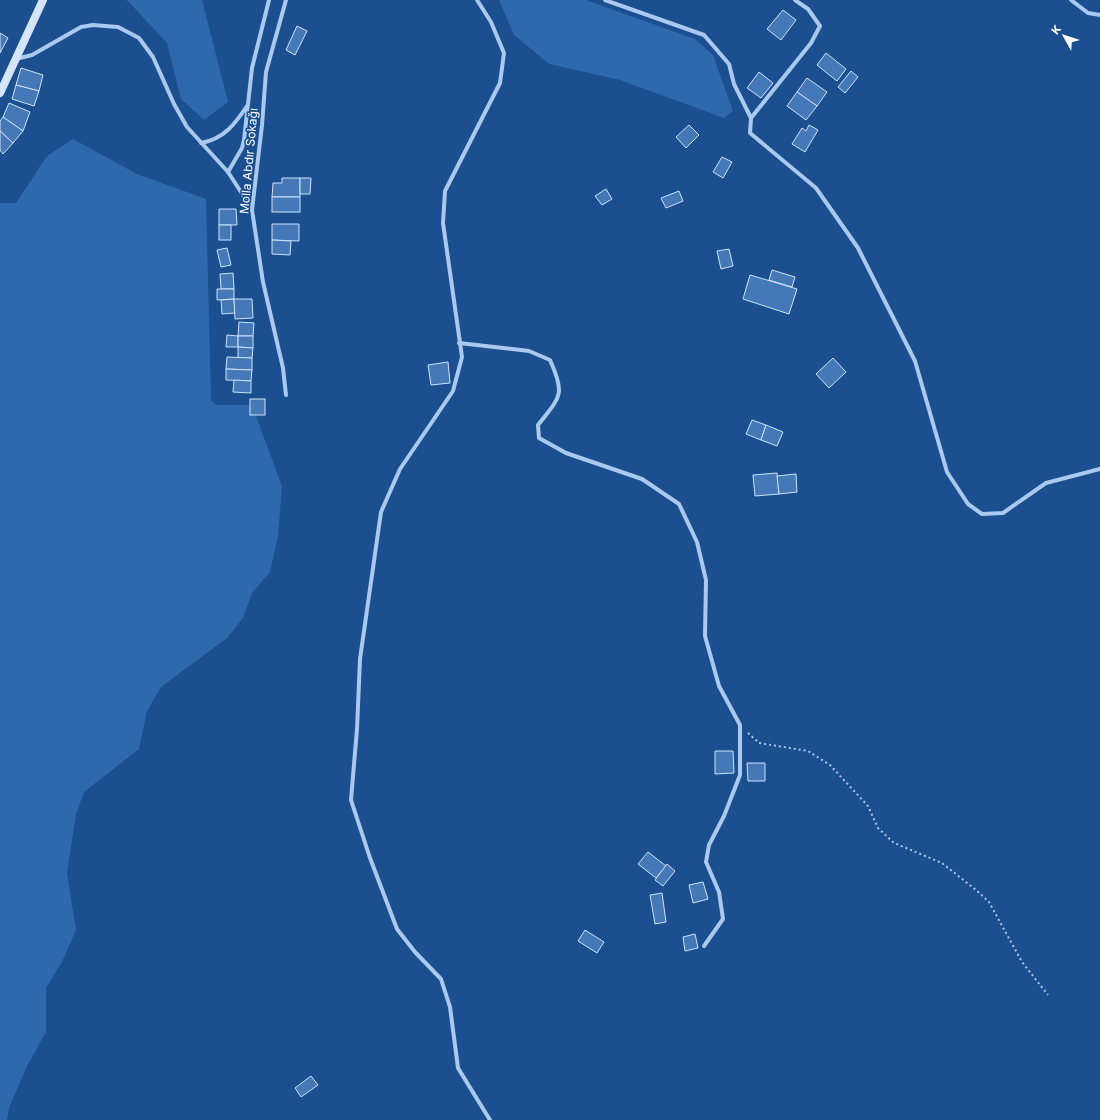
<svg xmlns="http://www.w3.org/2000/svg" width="1100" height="1120" font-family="Inter,sans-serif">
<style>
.green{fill:#2e69ad}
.building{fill:#4478b7;stroke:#cfe3fa}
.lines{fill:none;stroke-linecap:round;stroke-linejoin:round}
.path{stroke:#a9c9ee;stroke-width:2;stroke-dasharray:2 3;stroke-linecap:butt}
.street{stroke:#a9c9ee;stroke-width:4}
.secondary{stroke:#d6e6fa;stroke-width:8}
.labels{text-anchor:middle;stroke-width:3;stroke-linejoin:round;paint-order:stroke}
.street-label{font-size:12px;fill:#fff;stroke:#1b4f8f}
</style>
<rect width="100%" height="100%" fill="#1b4f8f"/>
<!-- green -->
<g class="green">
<polygon points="127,0 202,0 228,102 204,120 181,99 167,43"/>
<polygon points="499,0 586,0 695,39 713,55 733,111 724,118 620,80 549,64 514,35"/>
<polygon points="73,139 137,174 206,199 211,400 216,405 252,405 282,486 278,536 270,572 252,593 243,618 227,638 161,687 147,711 139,749 84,792 76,814 67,873 76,930 62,962 46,988 46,1032 27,1066 9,1108 7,1120 0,1120 0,203 16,203 47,156"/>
</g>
<!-- building -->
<g class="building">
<polygon points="783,10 796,20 781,40 767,29"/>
<polygon points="297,26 307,31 295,55 286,50"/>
<polygon points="0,33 8,38 0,53"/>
<polygon points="826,53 846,69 837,81 817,65"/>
<polygon points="21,68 43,75 39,91 16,85"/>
<polygon points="851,71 858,77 845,93 838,87"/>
<polygon points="759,72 773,83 761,98 747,88"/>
<polygon points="807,78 827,92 817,106 797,92"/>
<polygon points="16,85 39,91 34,106 12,99"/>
<polygon points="797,92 817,106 806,120 787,106"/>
<polygon points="9,103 30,112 23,131 3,117"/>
<polygon points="3,117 23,131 13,143 0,131 0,121"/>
<polygon points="689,125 699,135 686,148 676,137"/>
<polygon points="809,125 818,130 805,152 792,144 802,128 806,131"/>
<polygon points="0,131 13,143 3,154 0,150"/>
<polygon points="722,157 732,162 723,178 713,172"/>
<polygon points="282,178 300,178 300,197 272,197 273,183 282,183"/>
<polygon points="300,178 311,178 310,194 300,194"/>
<polygon points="606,189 612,199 602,205 595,196"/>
<polygon points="679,191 683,201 666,208 661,198"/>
<rect x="272" y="197" width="28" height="15"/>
<polygon points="219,209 236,209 237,225 219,225"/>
<polygon points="272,224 299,224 299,241 272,240"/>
<rect x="219" y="225" width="12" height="15"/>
<polygon points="272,240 291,241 290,255 272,254"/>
<polygon points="227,248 231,265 221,267 217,250"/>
<polygon points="729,249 733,266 721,269 717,251"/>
<polygon points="772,270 795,277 792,287 769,280"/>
<polygon points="233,273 234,289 221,289 220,274"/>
<polygon points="750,275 797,289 789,314 743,299"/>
<polygon points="217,289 234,289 234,299 217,300"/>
<polygon points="234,299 235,313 222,314 221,300"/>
<polygon points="234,299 252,299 253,318 235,319"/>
<polygon points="239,322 254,323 253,336 238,336"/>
<polygon points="227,335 238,336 238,347 226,347"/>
<polygon points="238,336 253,336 253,348 238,347"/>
<polygon points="238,347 253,348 252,358 238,358"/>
<polygon points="227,357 252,358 252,370 226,369"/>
<polygon points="833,358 846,372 829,388 816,374"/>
<polygon points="448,362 450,383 431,385 428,365"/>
<polygon points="226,369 252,370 251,381 226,380"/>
<polygon points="234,380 251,381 251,393 233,392"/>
<rect x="250" y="399" width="15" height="16"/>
<polygon points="752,420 766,425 761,440 746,434"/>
<polygon points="766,425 783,432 777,446 761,440"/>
<polygon points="777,473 779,494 755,496 753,475"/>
<polygon points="796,474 797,492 779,494 777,476"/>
<polygon points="715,751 733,751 734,773 715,774"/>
<polygon points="747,763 765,763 765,781 748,781"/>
<polygon points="648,852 666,866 656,878 638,864"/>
<polygon points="667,864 675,871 663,886 655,880"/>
<polygon points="703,882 708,899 693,903 689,885"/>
<polygon points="662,893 666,922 655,924 650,895"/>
<polygon points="585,930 604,942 597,953 578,941"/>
<polygon points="695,934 698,948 685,951 683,937"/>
<polygon points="311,1076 318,1085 301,1097 295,1088"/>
</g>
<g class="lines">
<!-- path -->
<polyline class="path" points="748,733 759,743 808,751 830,765 868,806 878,828 894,843 942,863 976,890 989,902 1022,962 1048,995"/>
<!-- street -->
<g class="street">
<polyline points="286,0 266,72 262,125 252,210 263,282 283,368 286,395"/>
<polyline points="477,0 491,22 504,53 500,83 445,191 443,223 462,357 453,391 400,469 381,512 360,659 357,729 351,800 370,858 397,929 415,952 441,979 450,1007 458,1068 490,1120"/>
<polyline points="605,0 704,35 729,64 734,84 751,118"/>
<polyline points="795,0 808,9 820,26 811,43 751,118 750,133 816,188 858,248 915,361 947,472 968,504 982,514 1003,513 1046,483 1100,469"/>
<polyline points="1071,0 1088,13 1100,15"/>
<polyline points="16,59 32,55 81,27 93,25 118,27 139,38 153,57 174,104 187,127 228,172 252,209"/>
<path d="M201 143C224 139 235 124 247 106"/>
<polyline points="228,172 242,148 244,140 252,68 269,0"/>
<path d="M459 343 529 351 550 360C566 395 560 397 538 425L539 438 566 453 642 479 679 504 697 542 706 580 705 636 719 686 740 725V775L724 816 709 845 706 862 719 892 723 919 704 946"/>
</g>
<!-- secondary -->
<polyline class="secondary" points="0,93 43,0"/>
</g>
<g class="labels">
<!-- street labels -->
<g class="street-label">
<text transform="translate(249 161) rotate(-85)" y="4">Molla Abdır Sokağı</text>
</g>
</g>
<!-- north arrow -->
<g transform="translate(1064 36) rotate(309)" stroke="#1b4f8f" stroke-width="3" paint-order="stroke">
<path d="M0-3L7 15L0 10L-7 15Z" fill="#ffffff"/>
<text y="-6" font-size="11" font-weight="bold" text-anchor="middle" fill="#ffffff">K</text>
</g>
</svg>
